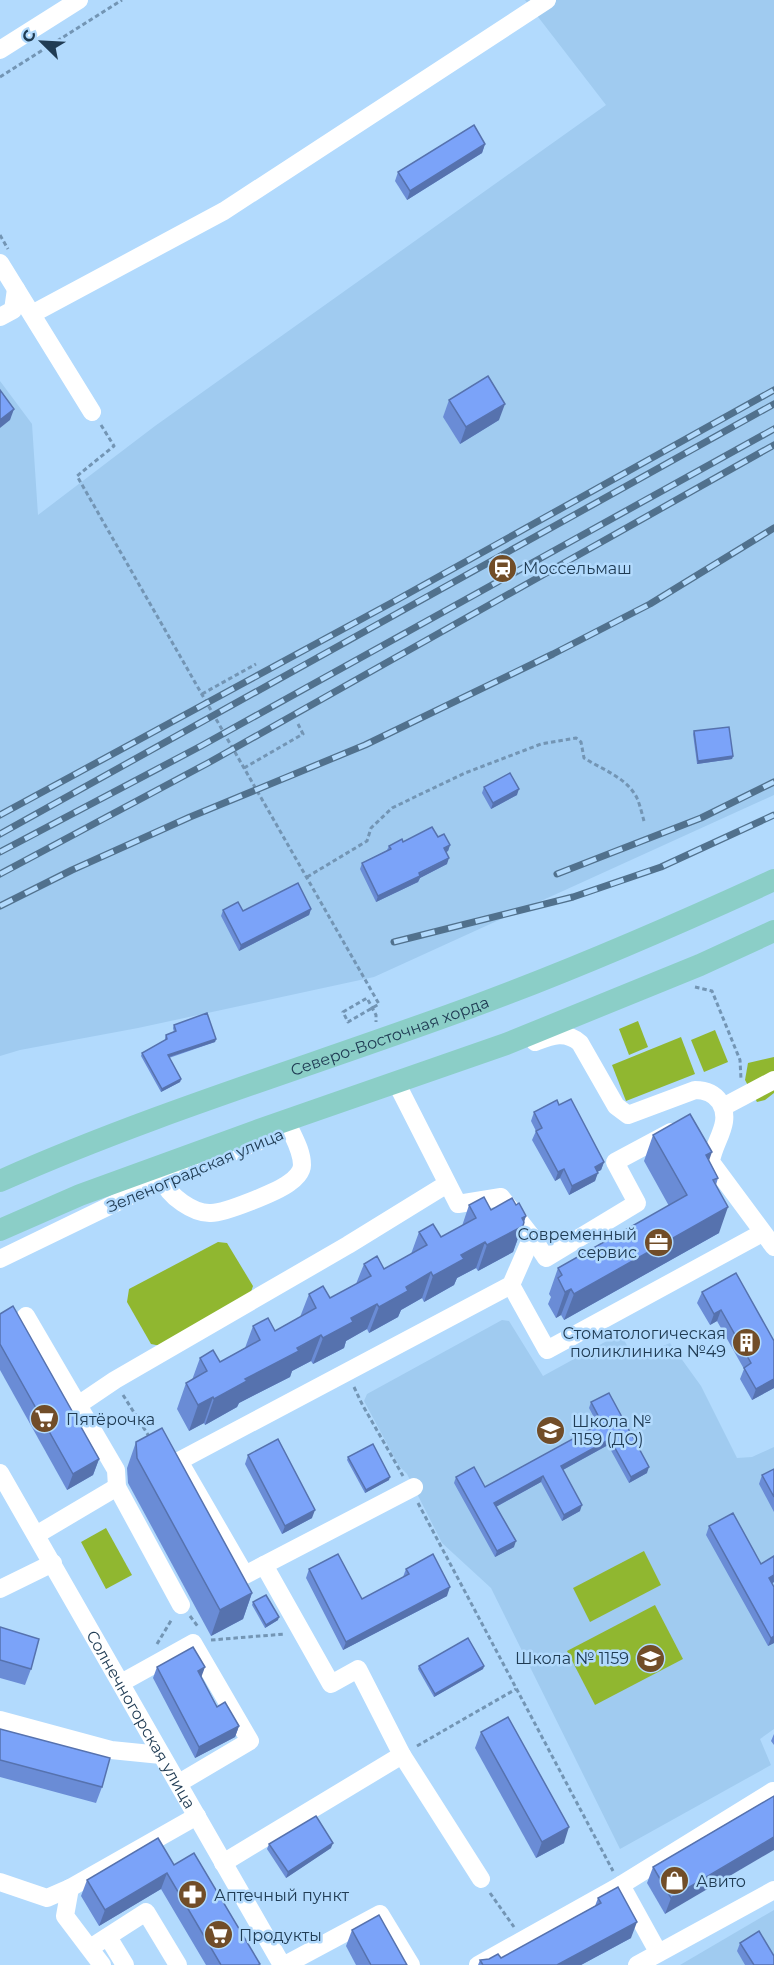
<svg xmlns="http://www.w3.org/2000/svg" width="774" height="1965" font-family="Montserrat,sans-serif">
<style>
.built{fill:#a0cbf0}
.green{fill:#90b730}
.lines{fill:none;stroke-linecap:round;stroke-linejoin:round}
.path{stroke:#7395b4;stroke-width:3;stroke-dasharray:4.5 3;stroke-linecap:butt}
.minor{stroke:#fff;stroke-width:18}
.major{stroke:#8bcec7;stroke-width:22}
.rail-casing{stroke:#51718d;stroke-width:7}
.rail{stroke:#b2dafd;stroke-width:4.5;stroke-dasharray:14;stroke-linecap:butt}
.wall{fill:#6a8cd6}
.shaded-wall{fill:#5672ae}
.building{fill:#7ba3f9;stroke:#5672ae;stroke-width:1.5}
.labels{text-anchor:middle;stroke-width:5;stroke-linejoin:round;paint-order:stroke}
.poi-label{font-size:16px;fill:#203c54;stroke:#b2dafd;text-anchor:start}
.street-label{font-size:16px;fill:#203c54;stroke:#b2dafd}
</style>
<rect width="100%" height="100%" fill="#b2dafd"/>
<!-- built -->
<g class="built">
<polygon points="525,0 774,0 774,795 374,977 138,1028 20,1050 0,1056 0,381 32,424 38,515 155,426 606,105"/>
<polygon points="502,1320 509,1321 543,1376 616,1336 623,1338 630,1351 636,1355 644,1354 670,1343 701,1386 737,1458 752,1457 774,1447 774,1729 760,1739 771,1765 620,1849 491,1588 442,1543 407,1474 399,1466 364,1401 367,1394"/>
<polygon points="774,1910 774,1965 680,1965"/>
</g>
<!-- green -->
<g class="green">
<polygon points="638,1021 648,1047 629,1055 619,1029"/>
<polygon points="715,1030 728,1062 704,1072 691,1040"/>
<polygon points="681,1037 695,1074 626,1101 612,1065"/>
<polygon points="774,1057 774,1093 765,1100 757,1102 745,1080 748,1063"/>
<polygon points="218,1242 227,1243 253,1286 249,1298 161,1346 151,1344 127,1302 129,1289"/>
<polygon points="106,1528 132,1575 106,1589 81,1542"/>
<polygon points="644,1551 661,1585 590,1622 573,1588"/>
<polygon points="655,1605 683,1659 595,1705 567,1651"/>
</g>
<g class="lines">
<!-- path -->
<g class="path">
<polyline points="0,77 122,0"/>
<polyline points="0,235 8,249"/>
<polyline points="101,425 114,446 77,476 379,1004 348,1022 343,1012 367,998 376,1015 376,1022"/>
<polyline points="202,694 256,664"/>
<polyline points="244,768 303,734 298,724"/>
<path d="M307 877 367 841 371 828 392 808 423 793 465 773 541 744 576 738 581 742 584 758C603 770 626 777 637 798 640 805 642 814 644 821"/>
<polyline points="695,987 712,991 740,1060 741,1079"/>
<polyline points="354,1387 362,1404 403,1476"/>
<polyline points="123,1395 150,1438"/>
<polyline points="418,1503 613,1871"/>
<polyline points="190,1616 199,1628"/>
<polyline points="211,1640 285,1634"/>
<polyline points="157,1644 172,1619"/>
<polyline points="417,1746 516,1689"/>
<polyline points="490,1893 514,1927"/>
</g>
<!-- minor -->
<g class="minor">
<polyline points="0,50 79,0"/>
<polyline points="0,263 92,412"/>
<polyline points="32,314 224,211 547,0"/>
<polyline points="0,317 13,310 16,289"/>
<path d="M535 1042C551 1036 565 1030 580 1043L616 1106 628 1115 695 1090C706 1090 714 1093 720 1102 733 1123 713 1142 711 1162L774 1247"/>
<polyline points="723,1107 774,1080"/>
<path d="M163 1180C168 1196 194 1214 211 1213 225 1213 277 1192 289 1183 295 1179 302 1172 302 1165 302 1152 295 1140 290 1129"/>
<polyline points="532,1237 546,1258 637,1203 615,1162 671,1132"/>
<polyline points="0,1259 163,1180 280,1133"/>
<polyline points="511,1285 547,1350 762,1233"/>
<polyline points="26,1316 116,1470 117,1487 181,1605"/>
<polyline points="78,1405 115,1380 348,1245 447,1184"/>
<path id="s1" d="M0 1473 282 1965"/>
<polyline points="36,1535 117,1487"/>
<polyline points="264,1565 414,1487"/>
<polyline points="0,1589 53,1563"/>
<polyline points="121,1683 193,1643 250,1741 179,1783"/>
<polyline points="0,1720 111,1750 161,1755"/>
<polyline points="402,1755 481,1879"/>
<polyline points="223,1863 402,1755 358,1669 331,1684 264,1565 245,1575 179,1461 511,1285 532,1237 501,1197 458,1204 400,1090"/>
<polyline points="0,1882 47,1898 70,1888 197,1816"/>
<polyline points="621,1885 658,1952"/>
<polyline points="70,1888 65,1916 102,1965"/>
<polyline points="108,1937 125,1965"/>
<polyline points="90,1948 146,1912 178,1965"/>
<polyline points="285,1965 380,1914 411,1965"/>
<polyline points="478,1965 621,1885 773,1791"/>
<polyline points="637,1965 774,1890"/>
</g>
<!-- major -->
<g class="major">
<path id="s2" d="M0 1181C155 1112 318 1064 477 1005 577 968 676 925 774 880"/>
<polyline points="0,1230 80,1195 256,1131 506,1044 700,965 774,931"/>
</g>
<defs>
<g id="rail">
<polyline points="0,815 393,602 774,390"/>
<polyline points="0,834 774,404"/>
<polyline points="0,852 201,746 774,429"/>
<polyline points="0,874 208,763 774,445"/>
<polyline points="557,874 701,818 774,782"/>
<polyline points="0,906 72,870 190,817 365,745 553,654 650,604 774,528"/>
<polyline points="394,942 573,897 661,867 774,815"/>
</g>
</defs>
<!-- rail casing -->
<use href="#rail" class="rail-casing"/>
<!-- rail -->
<use href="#rail" class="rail"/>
</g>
<!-- wall -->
<g class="wall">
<polygon points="485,144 482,153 407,200 395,181 398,172"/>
<polygon points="449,400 499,420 460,444 443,417"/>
<polygon points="694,731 733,756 732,759 697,764 693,734"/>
<polygon points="484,787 517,795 491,809 482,793"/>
<polygon points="438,837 450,845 448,851 446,852 447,864 420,878 418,882 376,902 360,869 362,863 387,850 389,846 403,842"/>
<polygon points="311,909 309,915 239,951 221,916 223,910 243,911"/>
<polygon points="174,1025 216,1039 215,1042 169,1058 181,1079 180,1082 161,1092 141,1056 142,1053 165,1040 165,1038 166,1035 174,1032 173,1028"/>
<polygon points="559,1105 604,1162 601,1170 597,1172 595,1181 569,1195 560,1178 555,1181 532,1140 536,1131 531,1121 534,1112"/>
<polygon points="653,1135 709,1161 718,1178 716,1185 719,1233 564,1320 561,1315 556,1318 548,1304 551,1297 549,1294 558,1268 669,1206 644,1161"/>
<polygon points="469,1205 491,1210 516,1205 526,1216 513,1252 478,1271 476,1268 457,1278 454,1285 424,1302 422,1298 401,1310 398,1317 369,1333 367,1329 346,1341 344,1348 313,1364 311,1361 292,1371 290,1377 239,1403 237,1407 205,1425 204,1423 189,1431 177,1409 186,1383 192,1380 200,1358 220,1362 245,1348 253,1326 275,1331 300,1317 309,1294 330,1298 356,1284 364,1264 384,1269 411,1254 419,1232 441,1237 462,1226"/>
<polygon points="702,1292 774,1341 774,1388 752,1400 740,1379 744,1369 717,1321 710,1325 697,1303"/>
<polygon points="0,1314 99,1459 93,1475 67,1490 0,1370"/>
<polygon points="591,1402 647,1473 629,1483 608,1445 563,1470 580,1511 562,1521 541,1482 496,1507 514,1547 495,1557 454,1483 456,1477 485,1487 598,1425 589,1408"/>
<polygon points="136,1442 252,1593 243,1619 211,1636 128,1483 127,1468"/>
<polygon points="248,1455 312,1518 282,1534 245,1464"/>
<polygon points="348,1457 389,1480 365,1493 347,1460"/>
<polygon points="774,1469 774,1512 759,1484 762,1475"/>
<polygon points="709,1526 761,1564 774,1556 774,1582 772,1583 774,1643 768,1646 706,1535"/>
<polygon points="309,1569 362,1599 403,1577 406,1569 447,1596 343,1650 306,1578"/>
<polygon points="253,1602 278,1620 265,1628 252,1605"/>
<polygon points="0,1627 31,1669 25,1685 0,1678"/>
<polygon points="419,1666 484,1666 483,1669 434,1697 418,1669"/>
<polygon points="157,1667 201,1677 217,1707 239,1726 235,1737 195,1758 153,1678"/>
<polygon points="0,1729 102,1787 96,1803 0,1777"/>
<polygon points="481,1732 564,1843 536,1858 475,1748"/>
<polygon points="774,1734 774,1745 771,1741"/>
<polygon points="774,1796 665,1914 647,1883 653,1867"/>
<polygon points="269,1844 331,1848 286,1878 267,1849"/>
<polygon points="174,1865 260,1964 259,1965 206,1965 161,1889 99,1926 81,1896 87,1880"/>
<polygon points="598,1898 631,1938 581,1965 478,1965 480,1960 501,1958 595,1906"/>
<polygon points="352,1930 407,1965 356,1965 346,1946"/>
<polygon points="740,1943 774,1965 745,1965 737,1951"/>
</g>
<!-- shaded-wall -->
<g class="shaded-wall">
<polygon points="485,144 482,153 407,200 410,191"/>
<polygon points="505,404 499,420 460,444 466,427"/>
<polygon points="14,409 10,420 0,428 0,420"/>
<polygon points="733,756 732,759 697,764 698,761"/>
<polygon points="519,789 517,795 491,809 493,803"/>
<polygon points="450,845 448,851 442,854 444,848"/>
<polygon points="449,858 447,864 420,878 418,882 376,902 378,896"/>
<polygon points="311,909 309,915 239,951 241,945"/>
<polygon points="216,1039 215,1042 166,1058 168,1055"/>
<polygon points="181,1079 180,1082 161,1092 162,1089"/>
<polygon points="712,1152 703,1178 706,1155"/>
<polygon points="604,1162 601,1170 591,1175 595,1167"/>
<polygon points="564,1169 560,1178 555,1181 558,1172"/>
<polygon points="598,1173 595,1181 569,1195 572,1186"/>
<polygon points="728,1207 719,1233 564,1320 574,1294"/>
<polygon points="526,1216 513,1252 478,1271 487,1245 522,1218"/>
<polygon points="485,1242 476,1268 457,1278 454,1285 424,1302 433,1276 461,1255"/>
<polygon points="431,1272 422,1298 401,1310 398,1317 369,1333 379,1307 406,1287"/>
<polygon points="571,1289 561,1315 556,1318 565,1292"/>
<polygon points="377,1304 367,1329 346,1341 344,1348 313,1364 323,1338 351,1318"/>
<polygon points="721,1310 717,1321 710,1325 714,1314"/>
<polygon points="321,1335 311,1361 292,1371 290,1377 239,1403 237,1407 205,1425 214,1399 245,1379"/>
<polygon points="774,1379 774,1388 752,1400 756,1389"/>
<polygon points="213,1397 204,1423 189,1431 198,1405"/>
<polygon points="610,1439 608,1445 559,1472 561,1466"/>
<polygon points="99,1459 93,1475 67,1490 73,1474"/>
<polygon points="649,1467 647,1473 629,1483 631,1477"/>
<polygon points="543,1476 541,1482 492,1509 494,1503"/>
<polygon points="390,1477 389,1480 365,1493 366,1490"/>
<polygon points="582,1505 580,1511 562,1521 564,1515"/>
<polygon points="315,1510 312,1518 282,1534 285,1526"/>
<polygon points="516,1541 514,1547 495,1557 497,1551"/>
<polygon points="774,1575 774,1582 766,1587 769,1578"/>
<polygon points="450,1587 447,1596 343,1650 346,1642"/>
<polygon points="252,1593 243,1619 211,1636 220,1610"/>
<polygon points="279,1617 278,1620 265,1628 266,1625"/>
<polygon points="774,1636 774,1643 768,1646 771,1638"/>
<polygon points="484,1666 483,1669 434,1697 435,1694"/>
<polygon points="205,1667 201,1678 198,1671"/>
<polygon points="239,1726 235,1737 195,1758 199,1747"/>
<polygon points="569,1827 564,1843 536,1858 542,1842"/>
<polygon points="774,1837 774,1850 665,1914 671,1898"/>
<polygon points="333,1843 331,1848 286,1878 288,1872"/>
<polygon points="167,1873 161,1889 99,1926 105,1910"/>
<polygon points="637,1922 631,1938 581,1965 557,1965"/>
</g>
<!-- building -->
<g class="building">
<polygon points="474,125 485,144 410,191 398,172"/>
<polygon points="488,376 505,404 466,427 449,400"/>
<polygon points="0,390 14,409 0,420"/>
<polygon points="729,727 733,756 698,761 694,731"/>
<polygon points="510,773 519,789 493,803 484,787"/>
<polygon points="432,827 438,837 444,834 450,845 444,848 449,858 419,873 420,876 378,896 362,863 391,849 389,846 402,839 403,842"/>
<polygon points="298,883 311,909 241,945 223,910 238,902 243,911"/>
<polygon points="207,1013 216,1039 168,1055 181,1079 162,1089 142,1053 167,1039 166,1035 176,1031 174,1025"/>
<polygon points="571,1099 604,1162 595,1167 598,1173 572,1186 564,1169 558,1172 536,1131 542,1128 534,1112 557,1100 559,1105"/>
<polygon points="690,1114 712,1152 706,1155 718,1178 713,1180 728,1207 574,1294 571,1289 565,1292 558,1278 562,1275 558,1268 687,1195 653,1135"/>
<polygon points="484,1197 491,1210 512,1198 516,1205 519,1203 526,1216 522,1218 524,1222 523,1226 487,1245 485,1242 461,1255 464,1259 433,1276 431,1272 406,1287 408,1291 379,1307 377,1304 351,1318 353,1322 323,1338 321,1335 297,1348 299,1351 245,1379 247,1381 214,1399 213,1397 198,1405 186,1383 207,1371 200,1358 213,1350 220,1362 260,1340 253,1326 268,1318 275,1331 316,1308 309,1294 323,1286 330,1298 371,1276 364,1264 377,1256 384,1269 427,1245 419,1232 433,1224 441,1237 476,1218 469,1205"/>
<polygon points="736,1273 774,1341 774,1379 756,1389 744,1368 751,1363 721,1310 714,1314 702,1292"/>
<polygon points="13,1306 99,1459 73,1474 0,1344 0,1314"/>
<polygon points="609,1393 649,1467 631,1477 610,1439 561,1466 582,1505 564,1515 543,1476 494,1503 516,1541 497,1551 456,1477 474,1467 485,1487 602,1423 591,1402"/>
<polygon points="162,1428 252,1593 220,1610 137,1458 136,1442"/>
<polygon points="278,1439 315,1510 285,1526 248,1455"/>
<polygon points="373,1444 390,1477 366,1490 348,1457"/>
<polygon points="774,1469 774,1497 762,1475"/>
<polygon points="733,1513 761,1564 774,1556 774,1575 769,1578 774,1587 774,1636 771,1638 709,1526"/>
<polygon points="338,1554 362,1599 409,1574 406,1569 433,1554 450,1587 346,1642 309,1569"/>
<polygon points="266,1595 279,1617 266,1625 253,1602"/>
<polygon points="0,1627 39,1639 31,1669 0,1660"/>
<polygon points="468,1638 484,1666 435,1694 419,1666"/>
<polygon points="193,1647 205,1667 198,1671 217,1707 225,1702 239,1726 199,1747 157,1667"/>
<polygon points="508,1717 569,1827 542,1842 481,1732"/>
<polygon points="0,1729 110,1758 102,1787 0,1760"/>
<polygon points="774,1796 774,1837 671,1898 653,1867"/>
<polygon points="316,1816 333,1843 288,1872 269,1844"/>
<polygon points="158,1838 174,1865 194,1853 260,1964 258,1965 221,1965 167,1873 105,1910 87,1880"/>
<polygon points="618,1887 637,1922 557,1965 483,1965 480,1960 489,1959 498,1954 501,1958 601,1903 598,1898"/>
<polygon points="379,1915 407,1965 371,1965 352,1930"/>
<polygon points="759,1931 774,1956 774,1965 754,1965 740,1943"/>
</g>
<!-- icons -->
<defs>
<symbol id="station-disc" viewBox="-11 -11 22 22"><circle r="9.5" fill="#714d28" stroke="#b2dafd"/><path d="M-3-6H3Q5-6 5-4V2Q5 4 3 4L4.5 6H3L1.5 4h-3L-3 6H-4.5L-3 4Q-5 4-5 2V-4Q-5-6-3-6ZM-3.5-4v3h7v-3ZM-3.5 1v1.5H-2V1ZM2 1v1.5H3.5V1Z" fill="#fff"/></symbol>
<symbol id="office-disc" viewBox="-11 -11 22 22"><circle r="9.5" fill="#714d28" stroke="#b2dafd"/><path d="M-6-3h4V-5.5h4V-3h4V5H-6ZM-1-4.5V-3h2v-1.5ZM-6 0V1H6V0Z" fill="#fff"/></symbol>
<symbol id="building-disc" viewBox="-11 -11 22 22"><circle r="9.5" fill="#714d28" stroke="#b2dafd"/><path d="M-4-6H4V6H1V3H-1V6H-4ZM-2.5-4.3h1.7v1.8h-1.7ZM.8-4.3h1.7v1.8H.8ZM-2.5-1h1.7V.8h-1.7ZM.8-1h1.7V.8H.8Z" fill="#fff"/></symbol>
<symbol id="supermarket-disc" viewBox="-11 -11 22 22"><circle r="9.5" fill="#714d28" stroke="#b2dafd"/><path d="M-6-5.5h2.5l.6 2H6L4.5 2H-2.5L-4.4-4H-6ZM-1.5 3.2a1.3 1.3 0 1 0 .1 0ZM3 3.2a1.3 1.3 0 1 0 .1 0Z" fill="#fff"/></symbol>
<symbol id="school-disc" viewBox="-11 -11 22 22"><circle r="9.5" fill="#714d28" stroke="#b2dafd"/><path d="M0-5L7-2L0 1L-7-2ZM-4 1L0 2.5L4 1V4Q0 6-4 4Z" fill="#fff"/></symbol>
<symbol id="shop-disc" viewBox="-11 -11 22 22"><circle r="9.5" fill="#714d28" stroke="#b2dafd"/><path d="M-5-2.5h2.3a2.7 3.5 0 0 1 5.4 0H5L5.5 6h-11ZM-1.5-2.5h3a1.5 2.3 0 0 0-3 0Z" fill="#fff"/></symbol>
<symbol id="pharmacy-disc" viewBox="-11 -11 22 22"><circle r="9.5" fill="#714d28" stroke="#b2dafd"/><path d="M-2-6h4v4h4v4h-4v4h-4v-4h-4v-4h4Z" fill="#fff"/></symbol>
</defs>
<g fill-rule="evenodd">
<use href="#station-disc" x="486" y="552" width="33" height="33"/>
<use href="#office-disc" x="642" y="1226" width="33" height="33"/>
<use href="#building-disc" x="730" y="1326" width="33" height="33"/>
<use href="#supermarket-disc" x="28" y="1402" width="33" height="33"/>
<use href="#school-disc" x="534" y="1414" width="33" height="33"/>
<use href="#school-disc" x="634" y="1642" width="33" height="33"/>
<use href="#shop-disc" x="658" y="1864" width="33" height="33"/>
<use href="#pharmacy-disc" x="176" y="1878" width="33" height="33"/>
<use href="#supermarket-disc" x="202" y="1918" width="33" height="33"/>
</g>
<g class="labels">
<!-- poi labels -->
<g class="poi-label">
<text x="523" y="574">Моссельмаш</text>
<text x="637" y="1240" text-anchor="end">Современный<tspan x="637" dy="18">сервис</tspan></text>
<text x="726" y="1339" text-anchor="end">Стоматологическая<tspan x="726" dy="18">поликлиника №49</tspan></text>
<text x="66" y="1425">Пятёрочка</text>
<text x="572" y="1427">Школа №<tspan x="572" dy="18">1159 (ДО)</tspan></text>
<text x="629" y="1664" text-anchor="end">Школа № 1159</text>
<text x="696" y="1887">Авито</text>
<text x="214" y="1901">Аптечный пункт</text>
<text x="239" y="1941">Продукты</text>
</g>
<!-- street labels -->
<g class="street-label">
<text dy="6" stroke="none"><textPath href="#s2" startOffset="416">Северо-Восточная хорда</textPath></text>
<text transform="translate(195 1170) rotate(-23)" y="6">Зеленоградская улица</text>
<text dy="6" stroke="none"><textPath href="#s1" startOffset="284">Солнечногорская улица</textPath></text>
</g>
</g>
<!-- north arrow -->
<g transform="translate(42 42) rotate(294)" stroke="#b2dafd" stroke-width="4.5" paint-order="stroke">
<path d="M0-4.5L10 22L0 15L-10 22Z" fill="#203c54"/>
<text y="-9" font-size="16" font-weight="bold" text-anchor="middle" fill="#203c54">С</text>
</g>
</svg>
